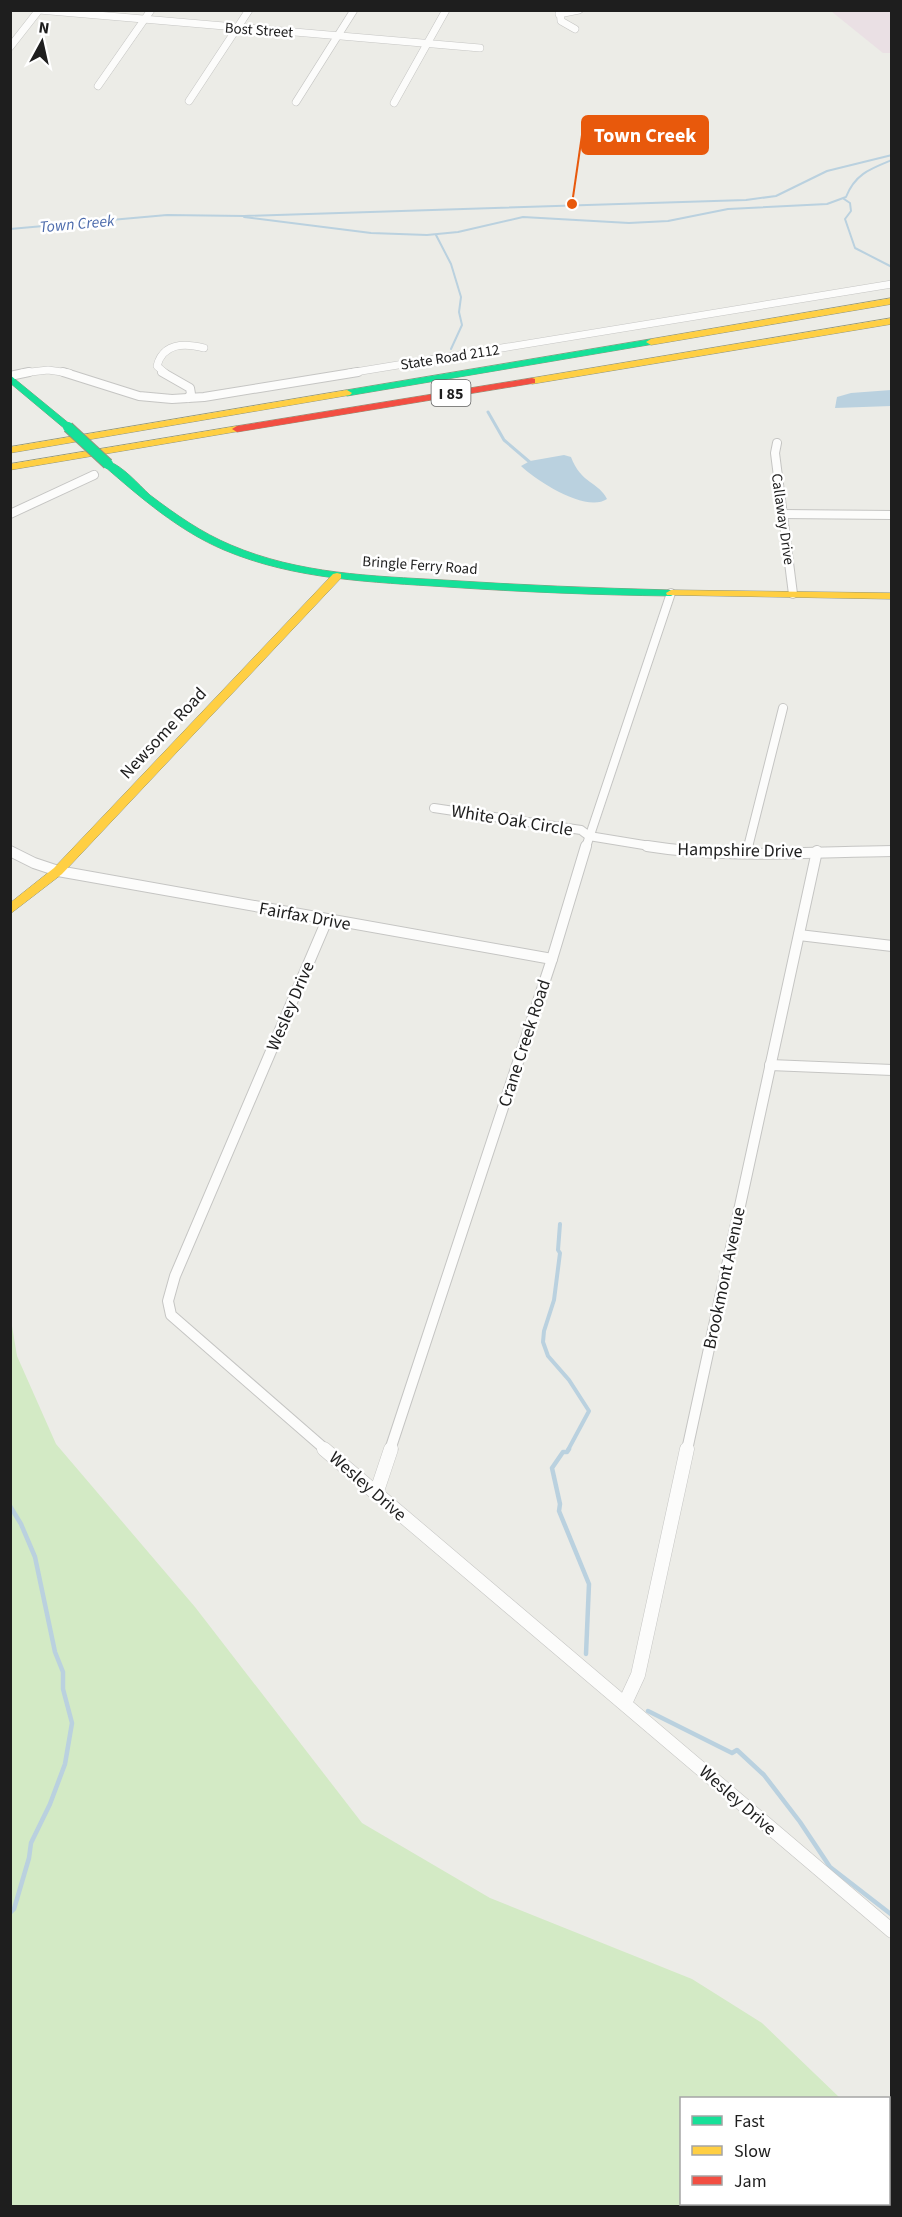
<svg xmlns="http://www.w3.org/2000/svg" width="902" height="2217" font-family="'Source Sans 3',sans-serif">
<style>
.industrial{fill:#eae0e4}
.grass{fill:#d3eac5}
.water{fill:#bad1df}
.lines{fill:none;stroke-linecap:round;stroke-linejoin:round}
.stream-far3{stroke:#bad1df;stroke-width:2}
.stream-far2{stroke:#bad1df;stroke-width:3}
.stream-far1{stroke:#bad1df;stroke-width:4}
.stream{stroke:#bad1df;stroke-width:4.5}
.street-far3-casing{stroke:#c5c5c3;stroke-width:8}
.street-far2-casing{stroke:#c5c5c3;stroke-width:10}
.street-far1-casing{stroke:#c5c5c3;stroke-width:12}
.street-casing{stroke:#c5c5c3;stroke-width:15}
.fast-casing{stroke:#90967f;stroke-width:1}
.slow-casing{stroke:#90967f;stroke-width:1}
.jam-casing{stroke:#90967f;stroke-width:1}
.street-far3{stroke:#fcfcfb;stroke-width:7}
.street-far2{stroke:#fcfcfb;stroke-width:8}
.street-far1{stroke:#fcfcfb;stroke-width:10}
.street{stroke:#fcfcfb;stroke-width:14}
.fast{fill:#16e098;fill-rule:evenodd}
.slow{fill:#ffcf43;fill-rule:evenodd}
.jam{fill:#f24e42;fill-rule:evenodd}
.fast-bridge-casing{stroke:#90967f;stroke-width:12;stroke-linecap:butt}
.fast-bridge{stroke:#16e098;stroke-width:10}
.labels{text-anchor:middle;stroke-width:5;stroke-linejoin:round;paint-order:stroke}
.far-street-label{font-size:15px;fill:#1e1e1e;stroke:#fff}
.far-water-label{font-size:16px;font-style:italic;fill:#4c6bac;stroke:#fff}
.shield{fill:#fff;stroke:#626262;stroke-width:1.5}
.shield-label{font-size:16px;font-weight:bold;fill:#1e1e1e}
.street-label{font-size:18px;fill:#1e1e1e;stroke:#fff}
.leader{fill:none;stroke:#e8590c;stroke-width:2}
.callout-dot{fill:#e8590c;stroke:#fff;stroke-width:2}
.callout{fill:#e8590c;stroke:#e8590c;stroke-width:2}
.callout-label{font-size:20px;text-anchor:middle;font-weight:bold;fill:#fff}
</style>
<rect width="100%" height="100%" fill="#ecece7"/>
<!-- industrial -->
<polygon class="industrial" points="831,11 891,11 891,53 883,53"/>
<!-- grass -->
<polygon class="grass" points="11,1320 17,1356 56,1444 195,1607 362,1823 490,1898 692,1979 762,2023 840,2098 682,2098 682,2204 888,2204 889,2146 892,2149 891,2206 11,2206"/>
<!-- water -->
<g class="water">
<polygon points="891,390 891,406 835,408 837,397 851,393"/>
<path d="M564 455 571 457C581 484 599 482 607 499 586 513 537 481 521 466L530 461Z"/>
</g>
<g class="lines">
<!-- stream-far3 -->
<g class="stream-far3">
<polyline points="844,199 850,203 851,211 845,219 855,248 892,267"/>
<path d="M244 217 371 233 427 235 458 232 523 217 629 223 668 221 728 209 827 204 846 197C855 174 870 169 892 160"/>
<polyline points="10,229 167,215 244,216 746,200 776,196 827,171 892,155"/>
<polyline points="436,235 451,264 461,297 459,312 462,325 451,349"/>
</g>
<!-- stream-far2 -->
<polyline class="stream-far2" points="488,412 504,440 532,464"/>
<!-- stream-far1 -->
<polyline class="stream-far1" points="560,1224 558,1250 560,1253 554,1300 544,1331 543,1342 548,1356 569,1380 589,1411 568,1450"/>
<!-- stream -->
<g class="stream">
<polyline points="569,1449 567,1452 563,1452 552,1468 560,1504 559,1511 589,1584 586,1654"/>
<polyline points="10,1506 21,1524 35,1557 55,1652 63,1672 63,1689 72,1723 65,1764 50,1804 31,1843 29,1858 14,1909 10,1913"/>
<polyline points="648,1711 732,1753 737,1750 764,1775 800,1822 830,1867 892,1915"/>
</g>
<defs>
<g id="street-far3">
<polyline points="560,10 561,21 575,29"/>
<polyline points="559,14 579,10"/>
<polyline points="10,47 39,10 480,48"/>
<polyline points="98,86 151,10"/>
<polyline points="189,101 249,10"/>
<polyline points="296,102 354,10"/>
<polyline points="394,103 446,10"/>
<polyline points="22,373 48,370 69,373"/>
<path d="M165 373 157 366C163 343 184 343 204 348"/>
<polyline points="349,373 892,284"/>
</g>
<g id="street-far2">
<polyline points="63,372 139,396 172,399 204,397 358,372"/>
<polyline points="162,372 190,388 191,394 188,398"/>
<polyline points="10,376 29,372"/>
<polyline points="777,443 775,453 793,594"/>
<polyline points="10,514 94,475"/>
<polyline points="782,514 892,515"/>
<polyline points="434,808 581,830 589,836 656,847"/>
<polyline points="586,847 671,593"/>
<polyline points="748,847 783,708"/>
</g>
<g id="street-far1">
<path d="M647 846C727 859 811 852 892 851"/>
<polyline points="10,851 34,863 58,871 552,959"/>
<polyline points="746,853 748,846"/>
<polyline points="799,935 892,946"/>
<polyline points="770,1065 892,1070"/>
<polyline points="326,1450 171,1315 168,1301 175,1276 327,920"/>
<polyline points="390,1450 552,959 586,846"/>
<polyline points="687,1450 817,851"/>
</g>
<g id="street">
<polyline points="324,1449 892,1931"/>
<polyline points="376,1494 391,1449"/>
<polyline points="625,1703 638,1675 687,1449"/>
</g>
<g id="fast">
<polygon points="651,339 654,340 654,344 347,396 342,393 347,390"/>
<polygon points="10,375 71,425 71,429 65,429 10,383"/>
<path d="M108 461C123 466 138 484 150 495 175 514 202 533 231 545 299 574 372 576 444 580 520 585 595 588 671 590L676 593 671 596C596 595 522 592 447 587 372 582 295 580 224 550 179 531 141 498 104 466L103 464Z"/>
</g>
<g id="slow">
<polygon points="892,298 892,304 651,345 646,342 651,339"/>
<polygon points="892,318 892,324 532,384 527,381 532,378"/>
<polygon points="347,390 352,393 350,395 10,453 10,447"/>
<polygon points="237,426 242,429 240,431 10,470 10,464"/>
<polygon points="337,573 341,574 341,578 62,874 10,914 10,903 54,868 333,574"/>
<polygon points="671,590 892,593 892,599 667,595 666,593"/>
</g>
<polygon id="jam" points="532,378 535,379 535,383 237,432 232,429 237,426"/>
</defs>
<!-- street-far3 casing -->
<use href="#street-far3" class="street-far3-casing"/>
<!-- street-far2 casing -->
<use href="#street-far2" class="street-far2-casing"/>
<!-- street-far1 casing -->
<use href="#street-far1" class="street-far1-casing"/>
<!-- street casing -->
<use href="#street" class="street-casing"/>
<!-- fast casing -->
<use href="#fast" class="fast-casing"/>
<!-- slow casing -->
<use href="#slow" class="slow-casing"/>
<!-- jam casing -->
<use href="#jam" class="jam-casing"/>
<!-- street-far3 -->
<use href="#street-far3" class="street-far3"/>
<!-- street-far2 -->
<use href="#street-far2" class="street-far2"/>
<!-- street-far1 -->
<use href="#street-far1" class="street-far1"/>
<!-- street -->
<use href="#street" class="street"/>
<!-- fast -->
<use href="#fast" class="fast"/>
<!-- slow -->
<use href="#slow" class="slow"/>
<!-- jam -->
<use href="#jam" class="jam"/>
<defs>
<polyline id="fast-bridge" points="68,427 108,464"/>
</defs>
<!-- fast-bridge casing -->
<use href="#fast-bridge" class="fast-bridge-casing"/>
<!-- fast-bridge -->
<use href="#fast-bridge" class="fast-bridge"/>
</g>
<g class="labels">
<!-- far-street labels -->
<g class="far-street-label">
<text transform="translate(259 30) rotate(4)" y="5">Bost Street</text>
<text transform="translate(450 357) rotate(-9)" y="5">State Road 2112</text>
<text transform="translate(783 519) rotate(82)" y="5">Callaway Drive</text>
<text transform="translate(420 565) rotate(4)" y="5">Bringle Ferry Road</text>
</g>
<!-- far-water labels -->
<g class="far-water-label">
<text transform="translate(77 223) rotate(-5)" y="6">Town Creek</text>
</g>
<!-- shield labels -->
<rect class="shield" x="431.5" y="380" width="39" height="26" rx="4.5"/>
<g class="shield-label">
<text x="451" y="399">I 85</text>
</g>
<!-- street labels -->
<g class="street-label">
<text transform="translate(163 733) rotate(-47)" y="6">Newsome Road</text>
<text transform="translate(512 820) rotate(9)" y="6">White Oak Circle</text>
<text transform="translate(740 850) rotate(1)" y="6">Hampshire Drive</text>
<text transform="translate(305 916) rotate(10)" y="6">Fairfax Drive</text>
<text transform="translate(290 1006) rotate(-67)" y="6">Wesley Drive</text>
<text transform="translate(524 1043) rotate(-72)" y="6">Crane Creek Road</text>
<text transform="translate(724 1278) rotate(-78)" y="6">Brookmont Avenue</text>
<text transform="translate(368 1486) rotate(41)" y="6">Wesley Drive</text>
<text transform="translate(738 1800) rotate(41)" y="6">Wesley Drive</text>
</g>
</g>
<!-- callouts -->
<path class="leader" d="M572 204L582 135"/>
<circle class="callout-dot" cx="572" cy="204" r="6"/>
<rect class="callout" x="582" y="116" width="126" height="38" rx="6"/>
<g class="callout-label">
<text x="645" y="142">Town Creek</text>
</g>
<!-- border -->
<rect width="902" height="2217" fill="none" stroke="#1e1e1e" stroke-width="24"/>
<!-- legend -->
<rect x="680" y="2097" width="210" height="108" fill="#ffffff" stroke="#a5a5a5" stroke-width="1.5"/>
<rect x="692" y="2116" width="30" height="9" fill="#16e098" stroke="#a5a5a5" stroke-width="1.5"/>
<text x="734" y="2127" font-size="18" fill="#1e1e1e">Fast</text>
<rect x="692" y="2146" width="30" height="9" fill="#ffcf43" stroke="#a5a5a5" stroke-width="1.5"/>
<text x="734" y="2157" font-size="18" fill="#1e1e1e">Slow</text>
<rect x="692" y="2176" width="30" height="9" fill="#f24e42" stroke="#a5a5a5" stroke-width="1.5"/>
<text x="734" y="2187" font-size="18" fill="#1e1e1e">Jam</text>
<!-- north arrow -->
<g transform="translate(42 42) rotate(8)" stroke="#ffffff" stroke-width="4.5" paint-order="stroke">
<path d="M0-4.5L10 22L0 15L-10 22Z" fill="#1e1e1e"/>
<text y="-9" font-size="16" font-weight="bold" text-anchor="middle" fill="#1e1e1e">N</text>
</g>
</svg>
